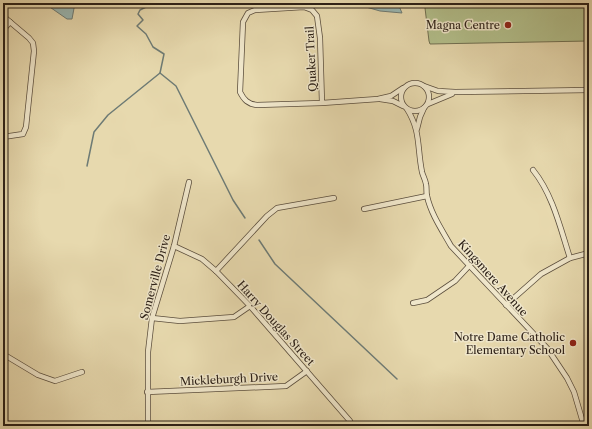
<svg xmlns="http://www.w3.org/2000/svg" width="592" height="429" font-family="'Libre Caslon Text',serif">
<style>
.green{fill:#b3c08c;stroke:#707052}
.water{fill:#9ab8b4;stroke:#6e7b75}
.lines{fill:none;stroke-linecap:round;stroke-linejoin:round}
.stream{stroke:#6e7b75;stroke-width:1.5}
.minor-casing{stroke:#5b4e3d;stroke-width:6}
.minor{stroke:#efe6ca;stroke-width:4.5}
.poi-dot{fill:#8f2418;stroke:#efe6ca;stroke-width:1.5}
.labels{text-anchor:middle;stroke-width:3;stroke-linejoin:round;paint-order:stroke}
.poi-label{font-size:11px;fill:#2c2017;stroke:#efe6ca;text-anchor:end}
.street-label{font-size:11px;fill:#2c2017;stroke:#efe6ca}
</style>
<rect width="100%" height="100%" fill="#e7d9ae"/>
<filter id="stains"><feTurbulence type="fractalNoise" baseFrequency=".005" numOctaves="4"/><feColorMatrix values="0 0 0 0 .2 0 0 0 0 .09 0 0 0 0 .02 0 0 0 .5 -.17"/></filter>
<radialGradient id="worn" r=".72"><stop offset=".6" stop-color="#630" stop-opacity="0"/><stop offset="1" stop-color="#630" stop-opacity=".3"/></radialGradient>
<!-- green -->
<polygon class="green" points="421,3 589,3 589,41 430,44 429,41 425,8"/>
<!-- water -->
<g class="water">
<polygon points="44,3 75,3 72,19 67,19"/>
<polygon points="352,3 393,3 399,6 402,13 380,11"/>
</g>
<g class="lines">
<!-- stream -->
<g class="stream">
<polyline points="160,73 176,86 233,200 245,218"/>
<polyline points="87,166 94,132 108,115 160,73 164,54 153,47 146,34 137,26 143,20 138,14 140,10 146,7 146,3"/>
<polyline points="259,240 275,264 397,379"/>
</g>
<defs>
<g id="minor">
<polyline points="3,16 29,38 33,43 34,51 26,127 23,134 3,137"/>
<polyline points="3,30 10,22"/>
<circle cx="415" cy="97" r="14"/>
<polyline points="424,86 438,91 455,92 589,90"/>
<polyline points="380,99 393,101 403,106"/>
<path d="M322 103 320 38 317 16 312 10 304 7 255 10 248 13 243 22 240 92C244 100 248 104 257 105L322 103 378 99 391 96 403 88"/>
<polyline points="428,104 452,94"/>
<path d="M407 109C421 131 417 148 422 172 423 176 425 179 426 184 427 188 426 192 427 196 431 214 442 230 451 246L547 348 567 378 574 392 584 426"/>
<polyline points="417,129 420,117 424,108"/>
<path d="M533 170C553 195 560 227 570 258"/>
<polyline points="364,209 427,196"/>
<polyline points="174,246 202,259 216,271 250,306 350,421 352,426"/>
<polyline points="216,271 267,216 277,208 334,198"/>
<polyline points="413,303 427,300 455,281 469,266"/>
<polyline points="506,305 541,274 570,258 589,253"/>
<polyline points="152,318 180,321 234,317 250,306"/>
<polyline points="3,354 38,375 55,381 82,372"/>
<polyline points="147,392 286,386 307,371"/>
<polyline points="148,426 148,352 152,318 174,246 189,182"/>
</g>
</defs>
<!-- minor casing -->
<use href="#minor" class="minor-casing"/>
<!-- minor -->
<use href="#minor" class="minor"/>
</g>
<!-- markers -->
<g class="poi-dot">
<circle cx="508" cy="25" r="4"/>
<circle cx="573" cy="343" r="4"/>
</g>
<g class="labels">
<!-- poi labels -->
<g class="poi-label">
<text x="500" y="29">Magna Centre</text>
<text x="565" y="341">Notre Dame Catholic<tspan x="565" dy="13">Elementary School</tspan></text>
</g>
<!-- street labels -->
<g class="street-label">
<text transform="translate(311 59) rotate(-93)" y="4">Quaker Trail</text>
<text transform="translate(155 277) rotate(-75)" y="4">Somerville Drive</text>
<text transform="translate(493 278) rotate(48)" y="4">Kingsmere Avenue</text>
<text transform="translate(276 323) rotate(48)" y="4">Harry Douglas Street</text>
<text transform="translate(229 379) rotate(-3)" y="4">Mickleburgh Drive</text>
</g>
</g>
<!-- margin -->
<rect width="592" height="429" fill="none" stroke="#e7d9ae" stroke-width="16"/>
<rect x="4" y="4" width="584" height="421" fill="none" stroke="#2c2017" stroke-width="2"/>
<rect x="8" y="8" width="576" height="413" fill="none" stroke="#2c2017"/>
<rect width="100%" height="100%" filter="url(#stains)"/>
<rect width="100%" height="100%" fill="url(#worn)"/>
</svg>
